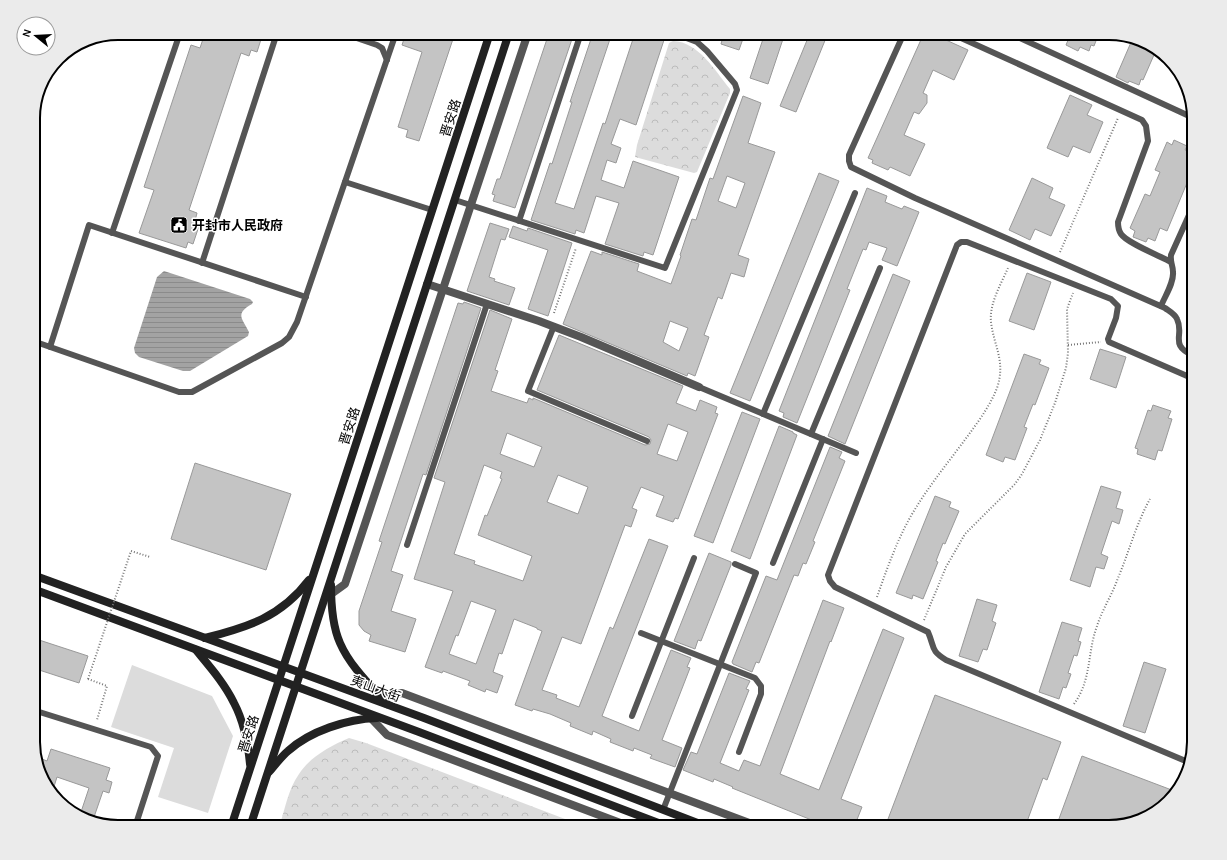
<svg xmlns="http://www.w3.org/2000/svg" width="1227" height="860" font-family="Karla,'Noto Sans SC',sans-serif">
<style>
.grass{fill:#dcdcdc}
.park{fill:url(#park-crowns)}
.water{fill:url(#water-rules)}
.building{fill:#c4c4c4;stroke:#999;fill-rule:evenodd}
.lines{fill:none;stroke-linecap:round;stroke-linejoin:round}
.path{stroke:#777;stroke-width:2;stroke-dasharray:1 2;stroke-linecap:butt}
.service{stroke:#555;stroke-width:6}
.minor{stroke:#555;stroke-width:8}
.secondary{stroke:#222;stroke-width:8}
.path-bridge{stroke:#777;stroke-width:2;stroke-dasharray:1 2;stroke-linecap:butt}
.labels{text-anchor:middle;stroke-width:3;stroke-linejoin:round;paint-order:stroke}
.street-label{font-size:13px;fill:#000;stroke:#fff}
.poi-label{font-size:13px;font-weight:bold;fill:#000;stroke:#fff;text-anchor:start}
.rim{fill:none;stroke:#000;stroke-width:2}
</style>
<defs>
<pattern id="park-crowns" width="20" height="18" patternUnits="userSpaceOnUse"><rect width="20" height="18" fill="#dcdcdc"/><path d="M2 6a3 3 0 1 1 6 0M12 15a3 3 0 1 1 6 0" fill="none" stroke="#bbb"/></pattern>
<pattern id="water-rules" width="6" height="5" patternUnits="userSpaceOnUse"><rect width="6" height="5" fill="#a3a3a3"/><path d="M0 2.5h6" fill="none" stroke="#8b8b8b"/></pattern>
</defs>
<rect width="100%" height="100%" fill="#fff"/>
<!-- grass -->
<polygon class="grass" points="132,665 212,696 233,736 208,813 158,797 174,748 111,727"/>
<!-- park -->
<g class="park">
<path d="M673 41C699 42 715 71 730 89V93L697 172 694 173 635 157 637 145 669 43Z"/>
<path d="M349 738 366 743 586 827H279C285 810 288 789 299 774 310 757 330 746 349 738Z"/>
</g>
<!-- water -->
<path class="water" d="M164 271 250 299 253 302 252 304C234 314 243 319 249 332L248 336 190 371H183L139 357 135 353 134 348 157 277Z"/>
<!-- building -->
<g class="building">
<polygon points="205,33 263,33 257,52 251,50 249,56 241,53 189,210 197,213 195,221 200,223 193,244 188,242 186,248 139,233 154,190 144,187 191,45 200,48"/>
<polygon points="406,33 455,33 419,141 406,137 408,130 398,127 422,52 402,45"/>
<polygon points="549,33 574,33 515,208 493,201 495,195 492,194 497,179 500,179"/>
<polygon points="593,33 612,33 555,203 574,209 603,123 605,124 635,33 643,33 664,40 636,125 620,119 611,144 621,148 616,163 607,160 601,180 624,188 633,161 679,177 653,255 644,252 643,256 605,244 619,203 596,196 584,233 576,230 575,234 531,220 550,163 552,164 572,102 570,102"/>
<polygon points="724,33 745,33 739,50 721,44"/>
<polygon points="765,33 785,33 768,84 750,78"/>
<polygon points="810,33 828,33 796,112 780,106"/>
<polygon points="924,33 946,33 948,37 946,40 968,50 954,80 933,70 923,93 927,95 927,103 919,114 914,112 904,135 925,144 910,176 890,167 888,170 872,163 873,160 868,158"/>
<polygon points="1071,33 1099,33 1094,46 1091,45 1089,51 1080,47 1078,51 1066,45"/>
<polygon points="1132,40 1157,48 1143,80 1141,79 1139,85 1129,81 1128,83 1116,77"/>
<polygon points="1070,95 1092,105 1087,115 1103,122 1090,153 1073,146 1068,157 1047,148"/>
<path d="M743 96 761 103 748 143 775 152 738 255 749 259 744 277 731 273 722 299 718 297 704 335 709 337 695 376 688 373 687 376 563 324 591 251 602 255V252L639 264 637 271 671 284 681 256 680 255 692 219 696 220 710 178 713 179ZM727 176 745 183 736 208 718 201ZM670 321 688 328 679 351 663 342Z"/>
<polygon points="1174,140 1187,146 1185,150 1193,153 1188,164 1194,166 1167,231 1160,228 1155,241 1148,238 1146,242 1133,237 1135,231 1130,228 1145,194 1150,196 1160,172 1155,170 1167,142 1172,145"/>
<polygon points="819,173 839,181 750,401 730,393"/>
<polygon points="1032,178 1053,188 1049,198 1065,205 1051,236 1035,229 1030,240 1009,230"/>
<polygon points="867,188 887,196 885,202 902,209 904,206 919,212 897,266 882,260 887,248 869,242 866,250 863,249 847,289 850,290 797,423 783,417 784,413 779,411"/>
<polygon points="490,223 509,229 505,240 501,239 489,277 495,279 494,281 515,288 509,305 467,291"/>
<polygon points="513,226 527,231 528,228 572,243 548,316 528,309 548,250 509,237"/>
<polygon points="1027,273 1051,282 1034,330 1009,321"/>
<polygon points="893,274 910,281 845,444 828,436"/>
<polygon points="464,302 481,308 426,475 423,474 391,571 403,575 391,611 416,619 405,652 369,641 371,635 364,631 359,625 359,611 382,542 379,541 458,303 463,304"/>
<path d="M490 310 512 319 495 370 498 371 491 391 527 403 529 398 533 400V398L645 445 650 444 651 440 649 437 537 390 559 335 683 386 676 403 696 411 700 400 717 407 715 413 718 414 678 519 675 518 673 522 656 516 664 496 641 487 632 508 637 510 631 527 625 525 581 644 562 637 542 690 557 695 556 698 579 707 610 627 613 629 649 539 668 546 602 716 639 731 671 650 691 658 687 667 690 668 662 740 682 748 675 767 650 758 652 755 634 748 633 751 610 742 611 739 593 731 592 735 570 726 571 723 550 714 533 709 532 711 515 705 542 631 537 629V628L514 619 502 654 499 653 493 672 503 676 497 693 486 689 485 692 468 685 470 681 443 671 442 673 425 667 453 591 414 579 445 482 434 478ZM668 424 688 432 677 461 657 454ZM507 433 542 447 534 467 500 454ZM484 465 502 472 500 478 502 479 487 516 485 515 478 535 532 556 523 581 474 564 475 561 454 554ZM558 475 588 487 578 514 547 502ZM471 601 496 610 476 664 449 654 456 635 458 636Z"/>
<polygon points="1100,349 1126,357 1116,388 1090,379"/>
<polygon points="1024,354 1041,360 1039,364 1049,368 1035,405 1033,404 1024,427 1027,428 1015,460 1005,457 1003,462 986,455"/>
<polygon points="1153,405 1171,411 1168,418 1172,419 1162,451 1158,450 1155,460 1137,454 1138,449 1135,448 1148,410 1151,411"/>
<polygon points="742,412 760,419 713,543 694,536"/>
<polygon points="779,426 793,432 793,433 797,435 750,559 731,551"/>
<polygon points="830,447 842,452 839,458 845,461 813,541 815,542 806,564 803,563 798,576 794,575 759,663 756,662 752,672 733,664 732,662 766,576 777,580"/>
<polygon points="195,463 291,494 266,570 171,539"/>
<polygon points="1101,486 1121,492 1116,508 1123,510 1119,524 1112,521 1101,554 1108,557 1104,569 1096,567 1090,587 1070,580"/>
<polygon points="935,496 951,502 949,507 959,511 945,544 943,543 936,561 938,562 923,599 913,595 912,599 896,593"/>
<polygon points="709,553 731,562 731,565 701,641 698,640 695,649 674,641"/>
<polygon points="977,599 997,605 992,621 996,623 987,650 983,649 978,662 959,656"/>
<polygon points="823,600 844,608 831,642 830,641 780,774 819,790 883,629 904,638 841,799 862,807 854,827 829,827 732,788 733,787 714,779 713,782 683,770 691,752 697,754 729,673 750,681 746,689 749,690 720,763 739,771 744,760 760,766"/>
<polygon points="1062,622 1082,628 1078,641 1081,642 1077,656 1074,655 1068,673 1071,674 1066,688 1063,687 1059,699 1039,692"/>
<polygon points="33,638 88,656 79,683 33,668"/>
<polygon points="1144,662 1166,669 1145,733 1123,726"/>
<polygon points="935,695 1061,742 1047,780 1043,778 1025,827 885,827"/>
<polygon points="51,749 110,768 106,780 112,782 109,793 103,791 93,820 80,815 89,788 57,777 52,793 44,784 39,768 42,759 47,761"/>
<polygon points="1082,756 1177,792 1147,818 1109,827 1056,827"/>
</g>
<g class="lines">
<!-- path -->
<g class="path">
<polyline points="1060,252 1118,118"/>
<polyline points="554,313 576,248"/>
<polyline points="1068,345 1101,342"/>
<polyline points="131,551 150,557"/>
<path d="M877 597C888 566 899 534 917 506 932 482 950 460 967 437 978 422 990 406 997 388 1006 361 994 347 991 322 989 304 1001 284 1008 268"/>
<polyline points="924,620 946,567 965,534 1015,484 1022,474 1040,440 1055,403 1066,368 1068,353 1067,309 1073,293"/>
<polyline points="88,679 107,686 97,720"/>
<path d="M1074 704C1092 679 1087 653 1097 626 1102 610 1112 595 1118 578 1129 552 1136 524 1150 499"/>
</g>
<!-- service -->
<g class="service">
<polyline points="342,33 377,45 382,48 387,60"/>
<path d="M904 33 849 155V161L851 167 915 198 1165 308C1169 311 1175 314 1177 319 1185 335 1168 345 1194 356"/>
<path d="M950 33 1142 120 1146 126 1148 141 1118 222C1118 226 1119 231 1121 234 1127 243 1160 256 1171 262"/>
<polyline points="1009,33 1187,115 1194,117"/>
<polyline points="345,182 432,210"/>
<polyline points="455,200 665,268 737,90 735,84 707,51 697,42 673,33"/>
<polyline points="519,221 581,33"/>
<polyline points="112,233 180,33"/>
<polyline points="1194,249 1190,258 1194,259"/>
<polyline points="202,263 277,33"/>
<path d="M1161 306C1165 296 1174 283 1173 272 1173 265 1170 263 1171 255L1194 204"/>
<polyline points="554,326 528,391 647,441"/>
<polyline points="33,341 179,392 192,392 282,343 289,337 297,322 396,33"/>
<polyline points="50,347 89,225 306,297"/>
<polyline points="699,387 856,453"/>
<polyline points="763,414 855,193"/>
<polyline points="811,434 880,268"/>
<polyline points="407,545 487,304"/>
<polyline points="773,563 823,439"/>
<polyline points="641,633 755,678 761,686 761,694 739,752"/>
<polyline points="33,710 151,747 158,756 135,827"/>
<polyline points="632,716 694,558"/>
<path d="M1188 762 946 660C930 650 935 648 928 632L835 587 830 581 828 575 957 245 961 242H967L1111 299 1118 306 1116 318 1108 339 1109 342 1194 379"/>
<polyline points="663,810 756,573 735,564"/>
</g>
<!-- minor -->
<g class="minor">
<polyline points="427,284 539,321 581,337 699,387"/>
<polyline points="327,597 345,584 528,33"/>
<polyline points="376,697 402,693 760,827"/>
<polyline points="367,714 387,735 631,827"/>
</g>
<!-- secondary -->
<g class="secondary">
<polyline points="33,575 424,718 708,827"/>
<path d="M331 585C331 604 332 625 340 643 350 666 370 685 387 704"/>
<polyline points="33,589 419,732 669,827"/>
<path d="M205 638C248 627 281 617 309 580"/>
<path d="M196 650C210 667 225 684 234 703 244 722 248 743 250 764"/>
<path d="M269 772C275 765 281 757 288 751 310 731 347 719 377 718"/>
<polyline points="231,827 490,33"/>
<polyline points="250,827 509,33"/>
</g>
<!-- path-bridge -->
<polyline class="path-bridge" points="88,679 131,551"/>
</g>
<!-- icons -->
<defs>
<symbol id="civic-square" viewBox="-11 -11 22 22"><rect x="-9" y="-9" width="18" height="18" rx="4" fill="#000" stroke="#fff"/><path d="M-.6-6.5H3V-4.5H.6V-3L4-1V1h2V6H-6V1h2V-1L-.6-3ZM-1.2 2.5V6h2.4V2.5Z" fill="#fff"/></symbol>
</defs>
<g fill-rule="evenodd">
<use href="#civic-square" x="169" y="215" width="20" height="20"/>
</g>
<g class="labels">
<!-- street labels -->
<g class="street-label">
<text transform="translate(450 118) rotate(-72)" y="5">晋安路</text>
<text transform="translate(349 426) rotate(-72)" y="5">晋安路</text>
<text transform="translate(376 688) rotate(20)" y="5">夷山大街</text>
<text transform="translate(248 734) rotate(-72)" y="5">晋安路</text>
</g>
<!-- poi labels -->
<g class="poi-label">
<text x="192" y="230">开封市人民政府</text>
</g>
</g>
<!-- crop -->
<path d="M0 0H1227V860H0ZM118 40H1109A78 78 0 0 1 1187 118V742A78 78 0 0 1 1109 820H118A78 78 0 0 1 40 742V118A78 78 0 0 1 118 40Z" fill="#ebebeb" fill-rule="evenodd"/>
<path class="rim" d="M118 40H1109A78 78 0 0 1 1187 118V742A78 78 0 0 1 1109 820H118A78 78 0 0 1 40 742V118A78 78 0 0 1 118 40Z"/>
<!-- north arrow -->
<g transform="translate(36 36) rotate(288)"><circle r="19" fill="#ffffff" stroke="#999999"/>
<path d="M0-3L7 15L0 10L-7 15Z" fill="#000000"/>
<text y="-6" font-size="11" font-weight="bold" text-anchor="middle" fill="#000000">N</text>
</g>
</svg>
